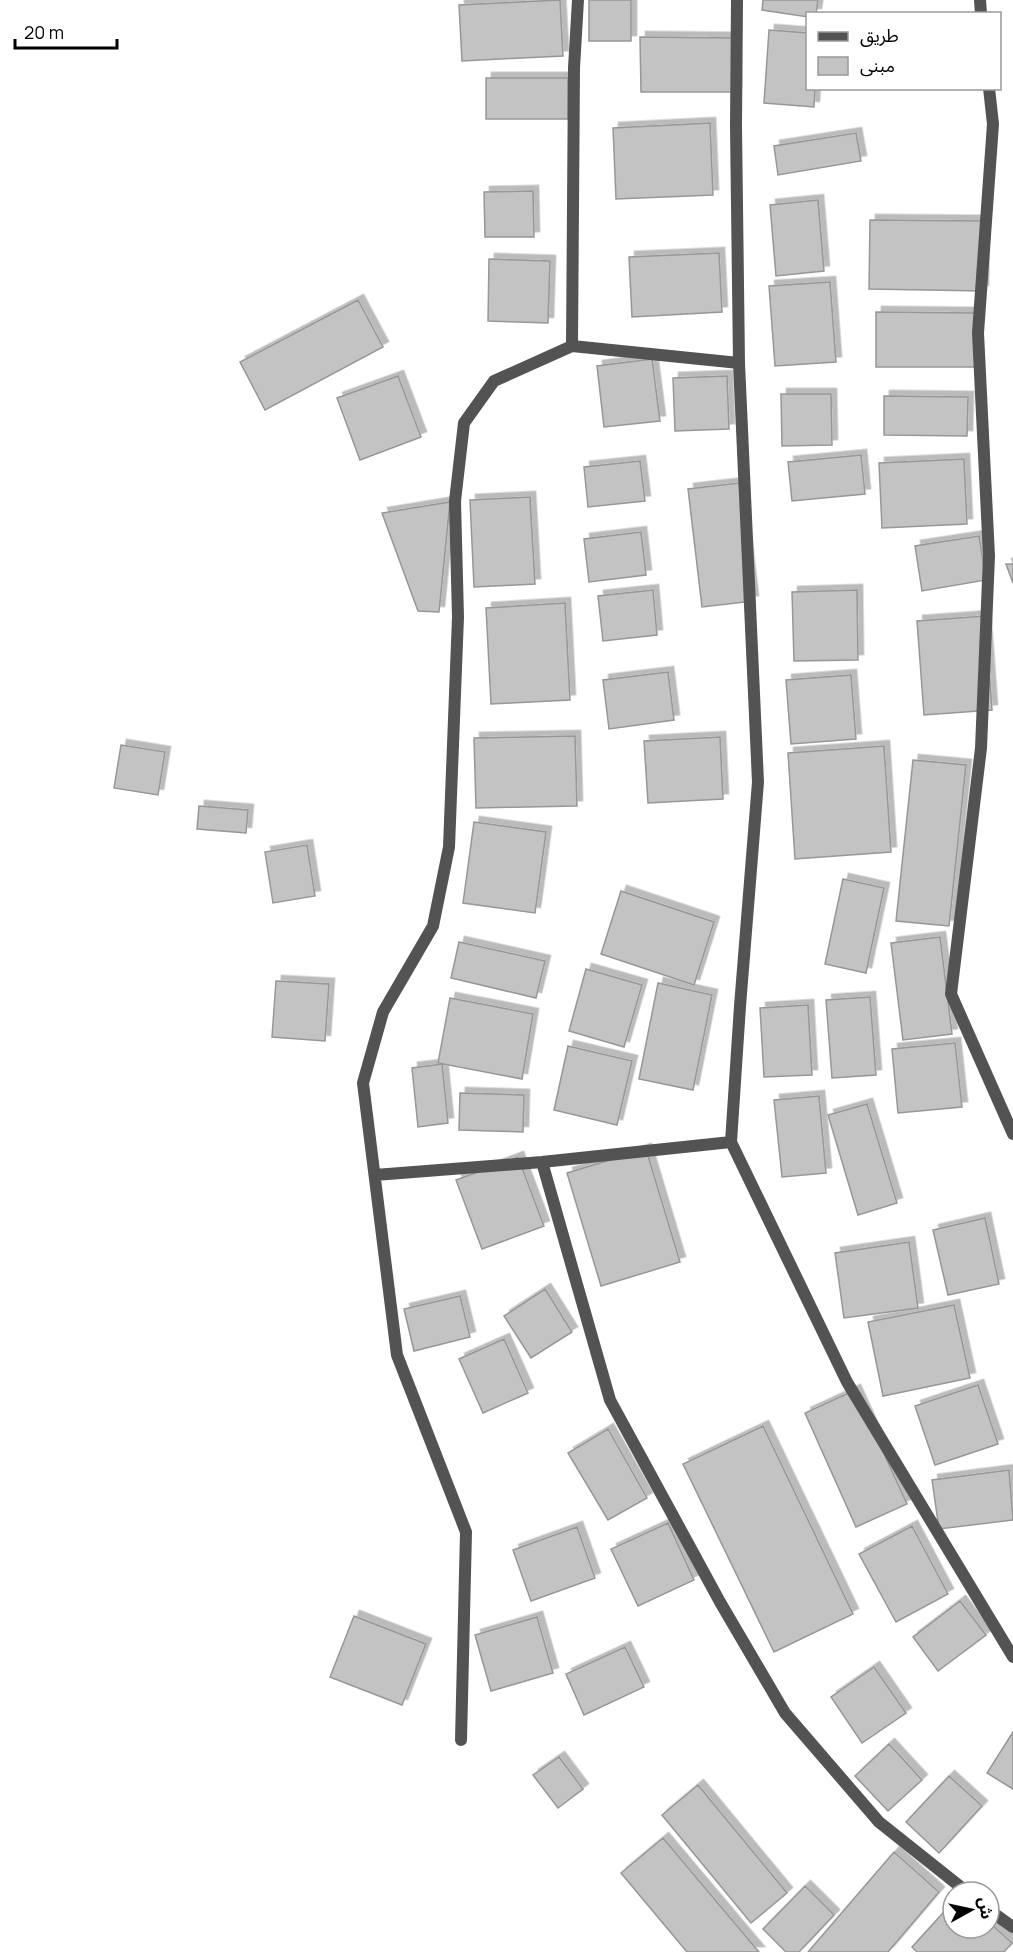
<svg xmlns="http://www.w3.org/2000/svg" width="1013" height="1952" viewBox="0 0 1013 1952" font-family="Manrope,'Noto Sans Arabic',sans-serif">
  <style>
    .building { fill: #c3c3c3; stroke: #979797; stroke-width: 1.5; filter: url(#shadow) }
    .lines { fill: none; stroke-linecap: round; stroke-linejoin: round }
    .street { stroke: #535353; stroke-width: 12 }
  </style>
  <defs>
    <filter id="shadow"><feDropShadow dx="5.5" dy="-5.5" stdDeviation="0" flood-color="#0004"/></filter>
  </defs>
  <rect width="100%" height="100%" fill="#fff"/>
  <!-- building -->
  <path class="building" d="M560,0L563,56L462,61L459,5Z
    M589,0H631V41H589Z
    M763,0H818L816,14H808V17L762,10Z
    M769,30L808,33V88H815L814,107L764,103Z
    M640,37L735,38L736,92H641Z
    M486,78H568V119H486Z
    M710,123L713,195L616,199L613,128Z
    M856,133L861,161L778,175L774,146Z
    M533,191L534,237H485L484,192Z
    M818,200L824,271L776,276L770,205Z
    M870,220L984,221L983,291L869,289Z
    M719,253L722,312L632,317L629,257Z
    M489,259L550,261L548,323L488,321Z
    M830,282L836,362L775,366L769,286Z
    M358,300L383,347L265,410L240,362Z
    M876,312L977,313V367H876Z
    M652,359L660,421L604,427L597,366Z
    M398,376L421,437L360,460L337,398Z
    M727,376L729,429L675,431L673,378Z
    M781,394H831L832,445L782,446Z
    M884,396L968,397L967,436L884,435Z
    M861,455L865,494L792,501L788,462Z
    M964,459L967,524L882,528L879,463Z
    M640,461L645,501L588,507L584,467Z
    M739,483L753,601L702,607L688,489Z
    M530,497L535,584L474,587L470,500Z
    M450,502L439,612L418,611L382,513Z
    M641,532L646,575L589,582L584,539Z
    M979,536L986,580L922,591L915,546Z
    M1006,564H1013V583Z
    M653,590L657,635L603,641L598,596Z
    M857,590L858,660L794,661L792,592Z
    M565,603L570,700L491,704L486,608Z
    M985,616L992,710L924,715L917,621Z
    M668,672L674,720L609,729L603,680Z
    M851,675L856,739L791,744L786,680Z
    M575,736L577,806L476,808L474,738Z
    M720,737L723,799L648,803L644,741Z
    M121,745L165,752L158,795L114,788Z
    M884,746L891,852L795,859L788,753Z
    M913,760L966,765L949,926L896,921Z
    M199,806L248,810L246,833L197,829Z
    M474,822L546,832L535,913L463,903Z
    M307,845L315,896L273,903L265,852Z
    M843,879L884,888L866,973L825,964Z
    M621,891L714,922L694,985L601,954Z
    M940,937L952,1034L903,1040L891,943Z
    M459,942L545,961L536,998L451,978Z
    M586,969L642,985L624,1047L569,1031Z
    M276,981L329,984L325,1041L272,1037Z
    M658,983L712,995L693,1090L639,1079Z
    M870,997L876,1075L832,1078L826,1000Z
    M450,998L533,1014L522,1079L438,1063Z
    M808,1005L812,1075L764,1077L760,1008Z
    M955,1043L962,1107L898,1113L892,1049Z
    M568,1046L632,1061L617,1125L554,1110Z
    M442,1064L448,1123L418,1127L412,1068Z
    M460,1093L524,1095L523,1132L459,1130Z
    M819,1096L826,1173L782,1177L774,1100Z
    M867,1104L897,1203L858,1215L828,1115Z
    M646,1149L680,1262L601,1286L567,1173Z
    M518,1157L544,1226L482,1249L456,1180Z
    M985,1218L999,1284L948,1295L933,1230Z
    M909,1242L918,1308L844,1318L835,1253Z
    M545,1289L572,1332L531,1358L504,1316Z
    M460,1296L470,1337L414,1351L404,1309Z
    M954,1305L970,1378L883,1396L868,1322Z
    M504,1339L528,1393L483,1413L459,1359Z
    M978,1385L998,1444L935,1465L915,1406Z
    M855,1390L907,1504L856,1527L805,1413Z
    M763,1426L853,1614L774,1652L683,1464Z
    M608,1429L647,1498L608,1520L568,1453Z
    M1009,1470L1013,1520L939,1529L932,1480Z
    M668,1523L694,1580L638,1606L611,1549Z
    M912,1526L948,1594L896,1622L859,1554Z
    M577,1527L595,1578L531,1601L513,1550Z
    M960,1601L986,1635L938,1671L913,1637Z
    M354,1616L426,1644L402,1705L330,1677Z
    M537,1617L553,1673L491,1691L475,1635Z
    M625,1647L644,1687L584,1715L566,1674Z
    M874,1667L906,1713L862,1743L831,1697Z
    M1013,1732V1789L987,1773Z
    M889,1744L922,1780L888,1811L855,1776Z
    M559,1757L583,1789L558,1808L533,1775Z
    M949,1776L982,1806L939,1853L906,1822Z
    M698,1785L787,1893L751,1923L662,1815Z
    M663,1838L759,1952H687L621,1873Z
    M894,1852L939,1892L888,1952H808Z
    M805,1886L834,1915L799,1952H786L763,1929Z
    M953,1902V1928H989V1922L1012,1943L1004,1952H917L912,1947Z"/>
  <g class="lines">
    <!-- street -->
    <path class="street" d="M737,0L736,126L739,363L758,782L740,1006L731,1142L847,1382L1013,1657
      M980,0L981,14
      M989,88L993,124L978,333L989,556L981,748L951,994L1013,1134
      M572,346L574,68L578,0
      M542,1162L610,1400L720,1602L785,1713L879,1822L967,1892
      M375,1175L542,1162L731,1142
      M461,1740L466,1532L397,1355L363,1083L383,1012L433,926L449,847L458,617L455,501L464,423L494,381L572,346L739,363
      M989,1910L1013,1927"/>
  </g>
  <!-- legend -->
  <rect x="806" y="12" width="195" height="78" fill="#ffffff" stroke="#999999" stroke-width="1.5"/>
  <rect x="818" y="32" width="30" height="9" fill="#535353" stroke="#999999" stroke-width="1.5"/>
  <text x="860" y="42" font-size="18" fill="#000000">طريق</text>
  <rect x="818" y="57" width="30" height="18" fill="#c3c3c3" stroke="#999999" stroke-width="1.5"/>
  <text x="860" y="72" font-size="18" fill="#000000">مبنى</text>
  <!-- north arrow -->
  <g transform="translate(971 1910) rotate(82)"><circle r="28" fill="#ffffff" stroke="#999999" stroke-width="1.5"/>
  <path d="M0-4.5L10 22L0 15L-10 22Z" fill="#000000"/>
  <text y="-9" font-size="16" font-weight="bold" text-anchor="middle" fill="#000000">ش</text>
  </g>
  <!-- scale -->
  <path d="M15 39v9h102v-9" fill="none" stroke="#000000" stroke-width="3"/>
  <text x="24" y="39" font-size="18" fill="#000000" stroke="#ffffff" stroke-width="4.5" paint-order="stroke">20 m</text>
</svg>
